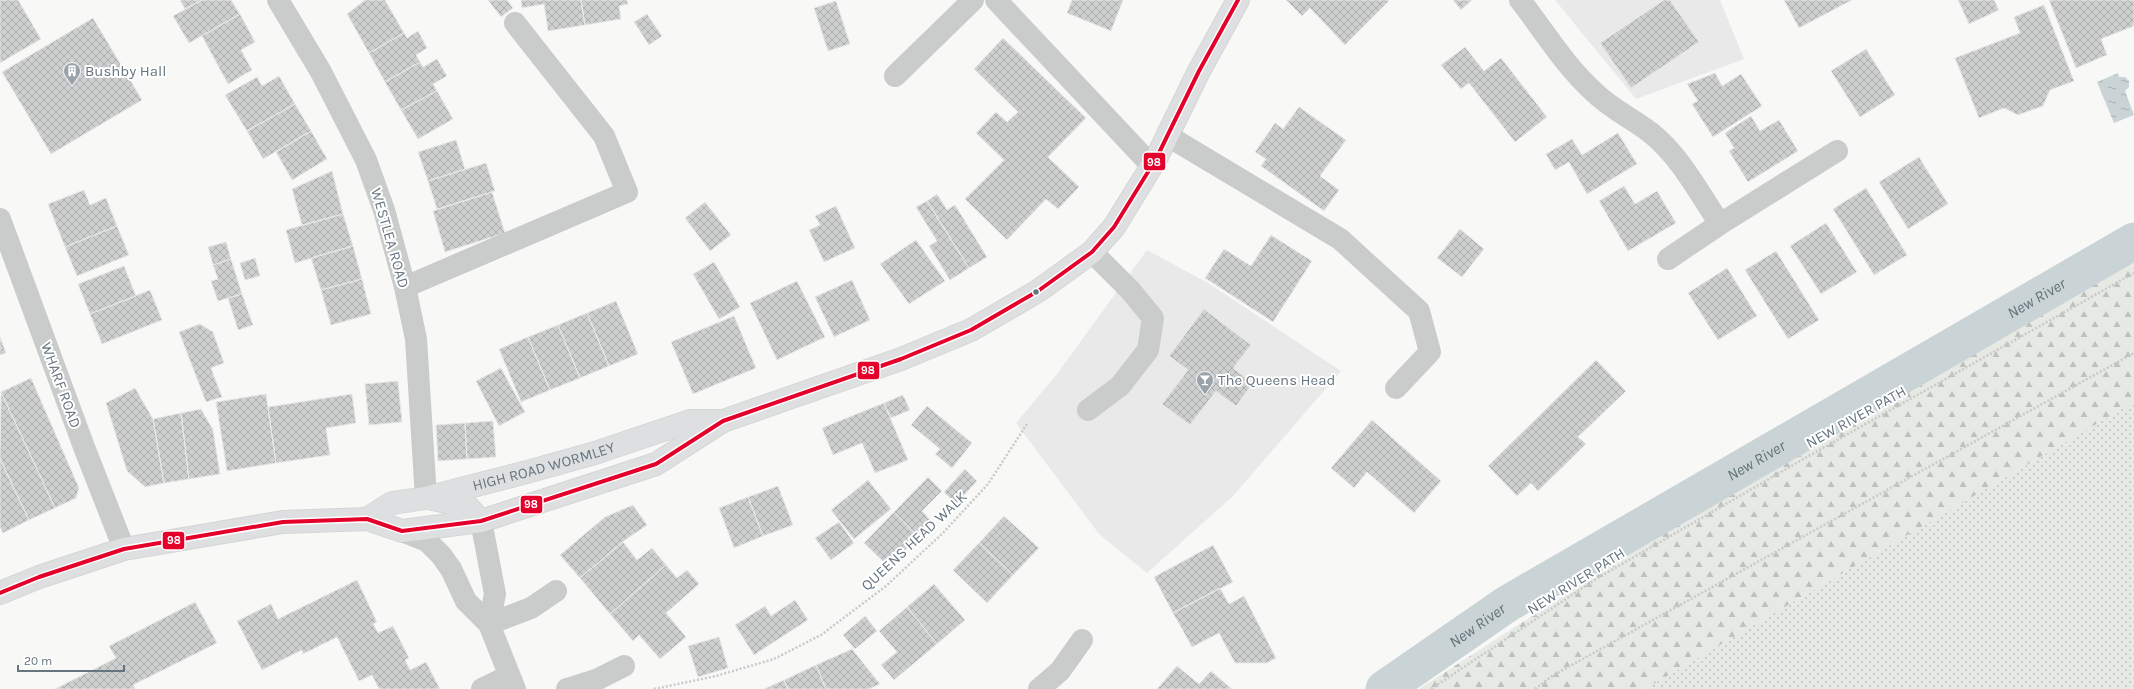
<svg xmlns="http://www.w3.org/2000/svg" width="2134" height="689" viewBox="0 0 2134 689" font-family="Karla,sans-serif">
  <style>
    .built { fill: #e8e9e8 }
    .grass { fill: url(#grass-dots) }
    .forest { fill: url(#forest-firs) }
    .water { fill: url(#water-ripples) }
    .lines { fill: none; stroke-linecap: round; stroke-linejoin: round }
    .canal { stroke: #cad3d5; stroke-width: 37 }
    .building { fill: url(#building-cross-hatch); stroke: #e8e8e6 }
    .major-casing { stroke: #d4d5d5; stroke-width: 24 }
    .path { stroke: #c8c9ca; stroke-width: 2.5; stroke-dasharray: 2 2; stroke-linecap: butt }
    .minor { stroke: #cacccc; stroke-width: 22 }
    .major { stroke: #dedfe0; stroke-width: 22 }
    .bus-1-casing { stroke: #fff; stroke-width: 7 }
    .bus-1 { stroke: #e4002b; stroke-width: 4 }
    .bus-dot { fill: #66757f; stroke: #fff; stroke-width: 1.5 }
    .labels { text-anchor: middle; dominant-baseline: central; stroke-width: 4; stroke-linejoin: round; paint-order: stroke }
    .poi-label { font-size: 15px; fill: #66757f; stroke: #fff; text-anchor: start }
    .street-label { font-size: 15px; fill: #66757f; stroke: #fff }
    .water-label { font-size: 16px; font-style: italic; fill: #607479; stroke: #fff }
    .line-badge { stroke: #fff; stroke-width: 1.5 }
    .badge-label { font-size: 11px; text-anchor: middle; font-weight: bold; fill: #fff }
  </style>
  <defs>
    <pattern id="grass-dots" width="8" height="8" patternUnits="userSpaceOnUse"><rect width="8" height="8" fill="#e7e9e5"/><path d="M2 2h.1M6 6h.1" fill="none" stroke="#bfc1bf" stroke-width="1.8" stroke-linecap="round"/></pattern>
    <pattern id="forest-firs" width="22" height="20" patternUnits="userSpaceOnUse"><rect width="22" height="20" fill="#e7e9e5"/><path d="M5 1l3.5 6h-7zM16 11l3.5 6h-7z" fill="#bfc1bf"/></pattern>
    <pattern id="water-ripples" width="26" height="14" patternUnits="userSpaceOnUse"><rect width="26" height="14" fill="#cad3d5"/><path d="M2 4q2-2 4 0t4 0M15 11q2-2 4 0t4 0" fill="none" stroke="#a8b0b2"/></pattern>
    <pattern id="building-cross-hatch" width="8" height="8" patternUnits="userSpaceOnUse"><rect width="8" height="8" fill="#ced0d0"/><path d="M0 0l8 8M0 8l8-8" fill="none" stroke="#abadae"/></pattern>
  </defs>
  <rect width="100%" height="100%" fill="#f8f8f7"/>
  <!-- built -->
  <path class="built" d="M1555,0H1720L1744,59L1636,99Z
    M1147,250L1208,283L1341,371L1233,496L1147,573L1099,534L1016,423L1057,374Z"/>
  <!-- grass -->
  <path class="grass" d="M2134,402V689H1645Z"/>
  <!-- forest -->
  <path class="forest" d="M2134,256V402L1645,689H1419L1648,541Z"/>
  <!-- water -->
  <path class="water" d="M2118,73L2119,77H2125L2129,81V87L2125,91L2134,115L2114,123L2097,82Z"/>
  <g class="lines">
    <!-- canal -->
    <path class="canal" id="s1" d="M1384,689L1507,604L2134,241"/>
  </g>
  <!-- building -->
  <path class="building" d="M0,0H18L41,39L0,63Z
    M180,0H202L185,9Z
    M202,0H231L240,14L189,43L173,16Z
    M365,0H385L404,33L369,53L347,14Z
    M488,0H507L513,8L501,17Z
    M521,0H581L585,25L548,31L544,4L522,8Z
    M581,0H627L628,4L619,6L621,19L585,25Z
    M1072,0H1123L1111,31L1067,13Z
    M1286,0H1388L1389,1L1345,45L1310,8L1302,16Z
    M1453,0H1472L1461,10Z
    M1664,0H1670L1699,42L1631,88L1600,43Z
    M1784,0H1852L1799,28Z
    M1958,0H1994L1999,10L1969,24Z
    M2049,0H2134V26L2101,39L2107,55L2076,68Z
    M836,1L850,44L828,51L814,8Z
    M2044,5L2074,81L2050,90L2043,106L2018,115L2004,108L1979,118L1955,58L2020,33L2014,17Z
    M240,14L255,42L241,50L252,70L228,84L202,36Z
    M647,14L662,36L649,45L634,22Z
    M93,18L142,100L51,154L2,72Z
    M418,31L427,48L416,55L420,62L385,82L369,53L404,33L407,38Z
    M1003,38L1086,118L1048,157L1079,187L1058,209L1046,199L1007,240L965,199L1004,160L976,133L996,112L1007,122L1018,112L974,69Z
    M1465,47L1484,71L1501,58L1547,117L1515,142L1469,83L1461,89L1441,65Z
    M1866,49L1895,95L1860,117L1831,71Z
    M437,59L447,76L433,84L437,91L401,110L385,82L420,62L423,67Z
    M1715,73L1722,86L1741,74L1762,106L1713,137L1692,104L1698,101L1687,84Z
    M279,76L295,104L247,131L225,95L257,77L262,86Z
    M437,91L453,119L418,139L401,110Z
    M295,104L311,131L263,159L247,131Z
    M1299,107L1346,140L1320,176L1339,190L1324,211L1261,166L1266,159L1255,152L1275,123L1283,129Z
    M1751,116L1760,131L1779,120L1798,151L1748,182L1729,151L1734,148L1725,133Z
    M311,131L327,159L292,180L276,152Z
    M1618,133L1637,164L1587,194L1569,162L1555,170L1546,154L1572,139L1582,155Z
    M456,140L465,169L428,181L418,152Z
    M1919,157L1948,204L1908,229L1879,182Z
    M486,163L495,191L437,209L428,181Z
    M332,171L343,214L302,225L292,189Z
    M1624,186L1635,204L1657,191L1676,223L1628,251L1599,201Z
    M1866,188L1907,255L1874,275L1833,209Z
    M84,190L90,205L106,198L117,226L65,247L48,204Z
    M492,192L505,233L445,252L433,211Z
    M937,194L947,210L955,205L987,257L969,268L927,201Z
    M927,201L969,268L950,280L929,246L937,241L916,207Z
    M705,202L731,235L710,251L685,218Z
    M836,206L855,248L824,262L809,230L820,225L815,216Z
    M343,214L353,246L295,263L286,230Z
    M1826,223L1857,272L1821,294L1790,246Z
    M117,226L129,255L77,276L65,247Z
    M1460,229L1484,249L1462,277L1437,258Z
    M1271,235L1312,261L1273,322L1205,278L1224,249L1251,266Z
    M916,240L945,281L909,304L880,264Z
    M226,242L231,259L213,265L208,247Z
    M353,246L362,279L321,290L311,258Z
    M1776,251L1819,320L1788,339L1745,270Z
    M255,258L260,276L245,280L240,263Z
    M231,259L242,294L218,301L211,281L218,279L213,265Z
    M714,262L740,307L719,319L693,274Z
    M124,266L136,296L90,314L78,284Z
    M1727,268L1757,316L1718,340L1688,293Z
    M362,279L371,314L331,325L321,290Z
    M852,280L870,320L834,337L815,297Z
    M797,281L825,337L777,360L750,303Z
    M150,290L162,320L102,344L90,314Z
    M242,294L253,325L238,330L228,298Z
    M616,301L638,354L609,366L587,313Z
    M1204,309L1251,345L1233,368L1253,383L1236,406L1216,391L1190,425L1162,404L1188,370L1169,356Z
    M587,313L609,366L580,378L558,325Z
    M734,316L756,368L693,394L671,342Z
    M200,324L213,332L224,363L211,368L222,397L206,402L179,332Z
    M558,325L580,378L550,390L528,337Z
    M0,337L6,353L0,355Z
    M528,337L550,390L521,402L499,349Z
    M1596,360L1626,391L1578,437L1586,444L1538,491L1531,483L1517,496L1488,466Z
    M501,368L525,412L499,426L476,381Z
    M31,378L79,488L76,498L55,508L1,392Z
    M398,381L402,422L369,425L365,384Z
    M135,388L153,419L164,483L145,487L127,471L106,403Z
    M1,392L55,508L29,520L0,459Z
    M266,394L276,463L227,471L216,402Z
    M352,394L356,423L326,428L330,455L276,463L268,407Z
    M903,395L910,410L891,418L884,403Z
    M884,403L908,460L875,473L862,443L833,455L822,428Z
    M927,406L972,443L952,468L935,454L940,449L911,425Z
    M201,409L213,430L220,474L189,479L181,413Z
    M181,413L189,479L164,483L153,419Z
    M1372,420L1441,481L1414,513L1367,472L1354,488L1331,468Z
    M493,421L496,457L467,459L465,423Z
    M465,423L467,459L438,461L436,425Z
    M0,459L29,520L3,533L0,527Z
    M965,469L977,481L956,504L944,492Z
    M928,477L942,491L922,511L932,522L918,537L894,512Z
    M868,480L891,509L854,539L831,510Z
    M778,486L793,525L763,536L748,497Z
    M748,497L763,536L734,548L719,508Z
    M633,505L647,525L625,540L580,578L560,555L605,517Z
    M894,512L918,537L889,567L864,543Z
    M1004,516L1039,548L1013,575L979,543Z
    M839,522L854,543L831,560L815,538Z
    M623,542L637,560L652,548L666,565L610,614L580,578Z
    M979,543L1013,575L987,603L953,570Z
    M1213,545L1233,582L1173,613L1154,577Z
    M666,565L677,578L687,570L699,584L666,613L686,637L660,659L639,635L633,641L610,614Z
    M357,580L377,622L373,624L378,633L393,626L409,658L405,660L410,670L426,662L440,689H379L372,675L359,681L337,637L303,654L302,650L262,670L237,621L271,604L278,619Z
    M934,584L965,620L937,644L907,607Z
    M1220,588L1229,604L1244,596L1276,658L1267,663H1235L1219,633L1192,647L1173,613Z
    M795,600L808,620L754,655L735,625L765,606L771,616Z
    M195,602L217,643L133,685L135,689H55L116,658L109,646Z
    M907,607L937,644L894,680L881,665L897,652L879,631Z
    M865,616L877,631L855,649L843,635Z
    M719,637L728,668L698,677L688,646Z
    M852,649L880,684L869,689H826L816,665Z
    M816,665L826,689H788L784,680Z
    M1177,666L1199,684L1211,671L1232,689H1157Z
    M784,680L788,689H764Z"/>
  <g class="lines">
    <defs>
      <g id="major">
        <path d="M429,498L468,507L481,521"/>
        <path id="s2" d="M367,519L392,503L426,498L527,472L595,453L690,421H723"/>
        <path d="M0,593L39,577L124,549L283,522L367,519L402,531L481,521L656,464L723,421L901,359L971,330L1038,291L1092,252L1114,227L1156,159L1199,71L1238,0"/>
      </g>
    </defs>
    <!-- major casing -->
    <use href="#major" class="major-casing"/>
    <!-- path -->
    <path class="path" d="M654,689L716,676L774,659L821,635L886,586L943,533L988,484L1027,424
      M1431,689L1596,579L1807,457L2134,273
      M1535,689L1552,676L2134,353"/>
    <!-- minor -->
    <path class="minor" d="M278,0L321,72L366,160L384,210L405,287L416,339L426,498
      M996,0L1152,166
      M1520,0C1544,31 1565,66 1594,92C1611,109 1632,118 1651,133C1680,156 1699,193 1720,224
      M895,76L973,0
      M1168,136L1340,239L1419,311L1430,352L1396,388
      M0,219L84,447L124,549
      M1668,259L1720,224L1837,151
      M405,287L627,192L604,136L515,23
      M1088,410L1120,386L1148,350L1153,318L1130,290L1092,252
      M481,521L495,594L489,624
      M402,531L427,541L441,555L451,569L466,601L489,624L515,689
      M489,624L531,608L556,591
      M482,689L509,676
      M567,689L596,680L624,666
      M1039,689L1060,671L1082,640"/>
    <!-- major -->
    <use href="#major" class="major"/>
    <defs>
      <path id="bus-1" d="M0,593L39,577L124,549L283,522L367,519L402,531L481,521L656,464L723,421L901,359L971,330L1038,291L1092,252L1114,227L1156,159L1199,71L1238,0"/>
    </defs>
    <!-- bus-1 casing -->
    <use href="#bus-1" class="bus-1-casing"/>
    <!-- bus-1 -->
    <use href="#bus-1" class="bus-1"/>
  </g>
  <!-- icons -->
  <defs>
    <symbol id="building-pin" viewBox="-11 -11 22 30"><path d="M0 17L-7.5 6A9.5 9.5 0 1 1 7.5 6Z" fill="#99a3a9" stroke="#fff"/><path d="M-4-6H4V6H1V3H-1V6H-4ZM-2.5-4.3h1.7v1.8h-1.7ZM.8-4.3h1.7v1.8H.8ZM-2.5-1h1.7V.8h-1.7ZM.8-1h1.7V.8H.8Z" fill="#fff"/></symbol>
    <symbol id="bar-pin" viewBox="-11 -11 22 30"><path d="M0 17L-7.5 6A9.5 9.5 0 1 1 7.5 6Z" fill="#99a3a9" stroke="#fff"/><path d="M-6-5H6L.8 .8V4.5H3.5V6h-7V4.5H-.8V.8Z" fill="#fff"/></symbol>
  </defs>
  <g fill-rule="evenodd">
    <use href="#building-pin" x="62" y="61" width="20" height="27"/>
    <use href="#bar-pin" x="1195" y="370" width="20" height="27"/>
  </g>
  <!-- markers -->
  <circle class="bus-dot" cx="1036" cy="292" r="3.5"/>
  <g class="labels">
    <!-- poi labels -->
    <g class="poi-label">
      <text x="85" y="71">Bushby Hall</text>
      <text x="1218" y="380">The Queens Head</text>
    </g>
    <!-- street labels -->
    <g class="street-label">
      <text transform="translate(390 238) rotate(74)">WESTLEA ROAD</text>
      <text transform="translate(61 385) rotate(70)">WHARF ROAD</text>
      <text transform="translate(1856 417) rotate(-29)">NEW RIVER PATH</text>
      <text stroke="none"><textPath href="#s2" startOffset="186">HIGH ROAD WORMLEY</textPath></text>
      <text transform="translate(914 541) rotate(-43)">QUEENS HEAD WALK</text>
      <text transform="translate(1576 581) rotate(-32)">NEW RIVER PATH</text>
    </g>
    <!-- water labels -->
    <g class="water-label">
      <text stroke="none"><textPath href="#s1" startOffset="761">New River</textPath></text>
      <text stroke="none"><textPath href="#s1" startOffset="437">New River</textPath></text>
      <text stroke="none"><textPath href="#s1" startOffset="113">New River</textPath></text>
    </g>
  </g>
  <g class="line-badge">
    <rect x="1143" y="152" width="23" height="19" rx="4" fill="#e4002b"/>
    <rect x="857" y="361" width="23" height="19" rx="4" fill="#e4002b"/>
    <rect x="520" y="495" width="23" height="19" rx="4" fill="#e4002b"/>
    <rect x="162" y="531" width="23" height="19" rx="4" fill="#e4002b"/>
  </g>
  <g class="badge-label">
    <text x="1154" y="166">98</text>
    <text x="868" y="374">98</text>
    <text x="531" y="508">98</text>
    <text x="174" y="544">98</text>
  </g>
  <!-- scale -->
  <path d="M18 665v6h106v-6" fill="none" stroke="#66757f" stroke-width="2"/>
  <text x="24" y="665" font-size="12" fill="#66757f" stroke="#ffffff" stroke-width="3" paint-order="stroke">20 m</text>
</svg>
